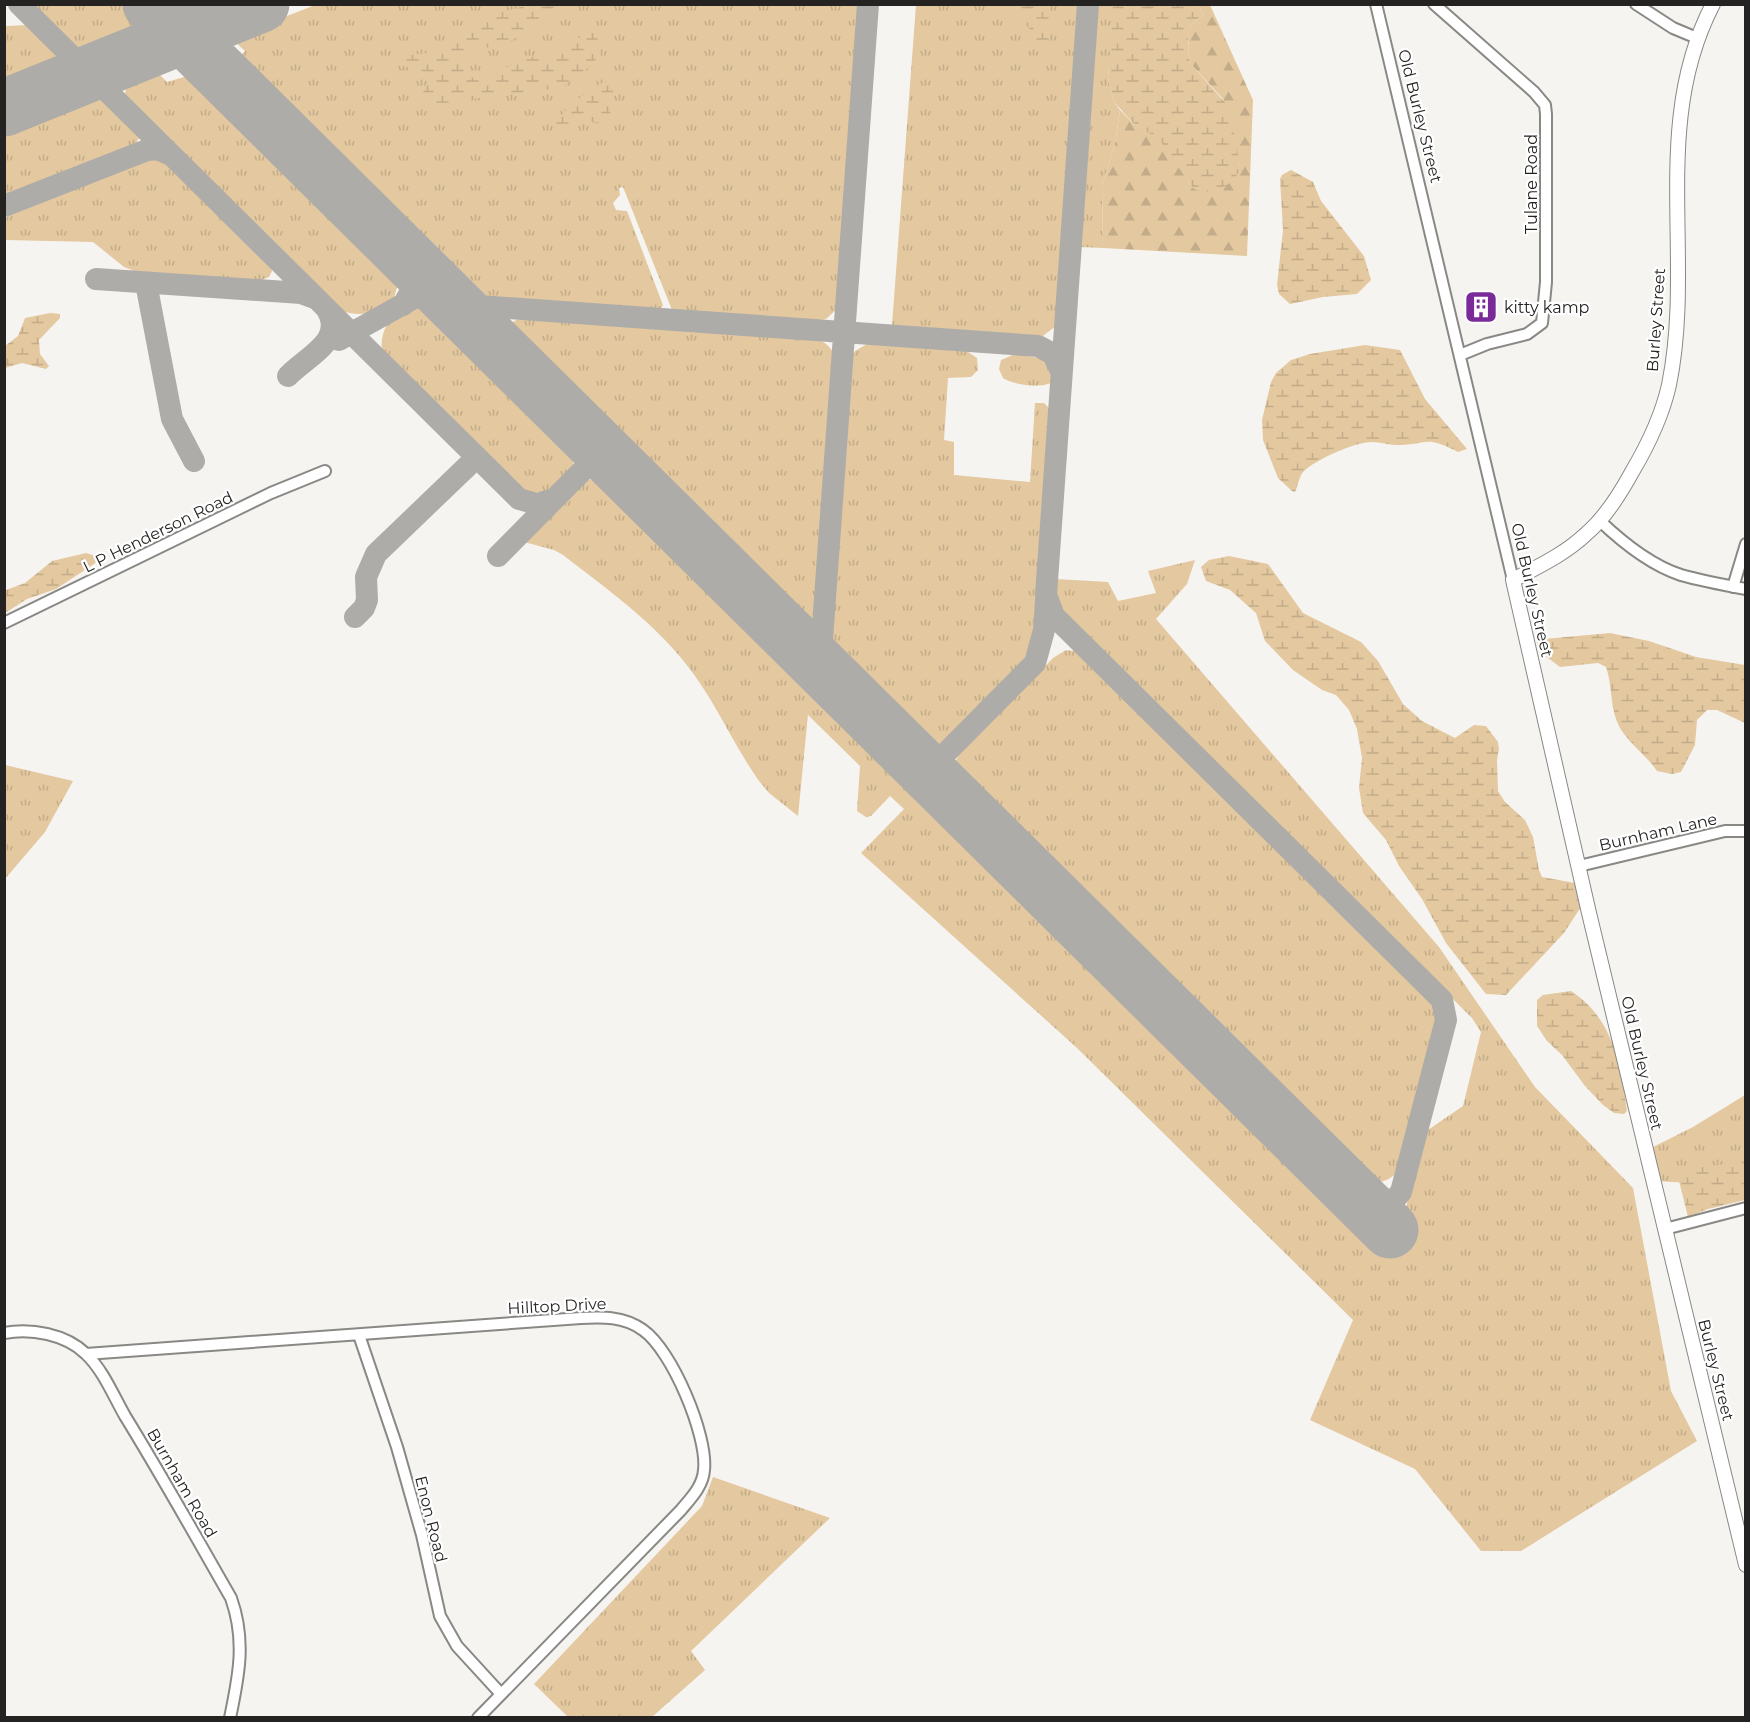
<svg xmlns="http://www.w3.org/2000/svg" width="1750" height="1722" viewBox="0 0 1750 1722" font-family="Montserrat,sans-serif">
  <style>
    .grass { fill: url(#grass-tufts) }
    .forest { fill: url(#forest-firs) }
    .wetland { fill: url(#wetland-marsh) }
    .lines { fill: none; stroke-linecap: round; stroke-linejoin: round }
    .taxiway { stroke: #adaca9; stroke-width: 22 }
    .runway { stroke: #adaca9; stroke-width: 57 }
    .minor-casing { stroke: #898885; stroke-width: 14 }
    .major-casing { stroke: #898885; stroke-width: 16 }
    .minor { stroke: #fff; stroke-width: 10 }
    .major { stroke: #fff; stroke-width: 14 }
    .labels { text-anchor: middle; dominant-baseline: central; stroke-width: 4.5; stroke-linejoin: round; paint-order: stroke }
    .street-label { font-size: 16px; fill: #242322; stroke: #fff }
    .poi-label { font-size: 16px; fill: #242322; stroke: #fff; text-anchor: start }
  </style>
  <defs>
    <pattern id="grass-tufts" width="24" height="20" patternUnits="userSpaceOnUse" patternTransform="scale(1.5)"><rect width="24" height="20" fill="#e4c89f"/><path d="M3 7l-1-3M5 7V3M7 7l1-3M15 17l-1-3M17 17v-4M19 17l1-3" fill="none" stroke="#c3ac89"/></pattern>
    <pattern id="forest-firs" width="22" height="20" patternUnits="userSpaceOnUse" patternTransform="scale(1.5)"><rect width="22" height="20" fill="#e4c89f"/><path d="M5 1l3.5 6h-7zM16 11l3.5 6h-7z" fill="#c3ac89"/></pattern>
    <pattern id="wetland-marsh" width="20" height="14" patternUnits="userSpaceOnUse" patternTransform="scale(1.5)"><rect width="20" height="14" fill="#e4c89f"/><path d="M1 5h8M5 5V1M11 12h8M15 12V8" fill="none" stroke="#c3ac89"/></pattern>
  </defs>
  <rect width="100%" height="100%" fill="#f6f4f1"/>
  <!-- grass -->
  <path class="grass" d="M29,5H122L141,26L135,34L91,52L82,53L70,47Z
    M315,5H861L838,308L826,319L814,321L672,310L623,187L619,188L620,195L613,203L616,210L627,211L663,305L661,309L484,296L469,293L240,66L239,57L245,51L231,38Z
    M916,5H1080L1057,325L1043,336L892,325Z
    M1096,5H1113L1114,8L1108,78L1114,102L1120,110L1115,144L1102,185L1103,248L1080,247Z
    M30,25L55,49L56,59L50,67L5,85V26Z
    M154,69L167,82L184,77L196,78L393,272L398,284L393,301C373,313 362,318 339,310L132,107L125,95C127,77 139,74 154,69Z
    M95,95C107,97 137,127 139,138L135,145L5,198V127L84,96Z
    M154,159L164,162L180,173L269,261L272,271L269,277L259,281L137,272L124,267L93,242L5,240L6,218L14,209L128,163Z
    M422,307L431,310L569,446L574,466C558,484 545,501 520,488L382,352C379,326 395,307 422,307Z
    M520,318L819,340C829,344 835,352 836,363L818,615L815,622L803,623L511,333V323Z
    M867,344L965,350L977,358L978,370L971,377L948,378L944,440L954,442V475L1030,482L1035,403H1044L1051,410L1032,644L1021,665L940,744L923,742L834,654L830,646L850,360L855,351Z
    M1015,354L1045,359L1053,368L1052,382C1042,389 1014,385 1003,378L999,369L1001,360Z
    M586,479L598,480L607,484L1378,1244L1404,1215L1425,1132L1463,1106L1481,1032L1472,1018L1059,610L1056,600V579L1108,582L1118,601L1156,593L1148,571L1195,560L1187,584L1156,619L1439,947L1535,1087L1633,1188L1671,1391L1697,1441L1521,1551H1481L1415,1469L1310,1420L1353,1320L1077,1048L861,853L904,809L890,796L871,816L866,817L857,811L860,766L808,715L798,816L769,793L759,781C732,743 715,700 686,664C652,621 606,588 563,555L554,550L524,542L577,485Z
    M1066,650L1080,652L1435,1003L1438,1016L1398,1171C1391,1180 1379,1185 1367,1180L957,775L956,760L961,751L1053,658Z
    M5,765L73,781L45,832L5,879Z
    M1745,1095V1155L1739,1186L1656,1181L1649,1149L1693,1127Z
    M713,1477L830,1518L691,1651L705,1670L652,1717H568L534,1684L702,1506Z"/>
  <!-- forest -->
  <path class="forest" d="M1199,5H1210L1253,100L1247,256L1103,248L1102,185L1115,144L1120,110L1134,124L1160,139L1193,188L1240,166L1223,99L1189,62L1188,28L1203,15Z"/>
  <!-- wetland -->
  <path class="wetland" d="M528,5H571C552,19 529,32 507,42C489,50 480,44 464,59C463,98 506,66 519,61C536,55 556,52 573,43C581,39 585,29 590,21H593L601,53L592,65L561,88L456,101C442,109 427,115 422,95L429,78L428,73L397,64L395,61L397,57L440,51L463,40L482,21L503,12Z
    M1006,5H1050L1051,27L1046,53L1039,54L1030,36V29Z
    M1199,5L1203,15L1188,28L1189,62L1229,107L1240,166C1238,184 1209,199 1193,188L1159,139L1134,124L1114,102L1108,78L1113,5Z
    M612,80L616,83L611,98L610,120L603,124L586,121L563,126L554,124C564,110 596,81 612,80Z
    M1291,170L1313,182L1321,201L1364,256L1371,280L1357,294L1323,297L1290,304L1279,294L1277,285L1283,230L1280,179L1282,175Z
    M50,313L60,314V318L39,340L40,354L49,366L46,369L22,363L5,368V346L18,336L25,318Z
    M1365,345L1400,350L1425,399L1467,449L1458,452C1424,434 1429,445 1396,445C1388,445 1380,442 1372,442C1355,442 1317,459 1304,471C1299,476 1298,486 1295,492L1292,491L1278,478L1263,440L1262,420L1271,382L1276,373L1291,360L1310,354Z
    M86,553L96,556L97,561L94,564L56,589L27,599L5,613L6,590L25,583L52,561Z
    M1229,556L1268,564L1303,613L1361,642L1378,661L1403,704L1422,721L1455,738L1474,725L1486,726L1498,742L1499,749L1497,760L1498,791L1505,802L1525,820L1533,837L1539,870L1542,877L1575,883L1588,903L1579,910L1564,933L1506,995L1486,994L1446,943L1422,899L1399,866L1386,840L1363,813L1359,788L1362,758L1357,729L1349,710L1336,695L1322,690L1293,670L1265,641L1256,613L1230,590L1206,581L1201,567L1209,560Z
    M1610,633L1649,641L1696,657L1745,665V723L1717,710H1707L1697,720L1695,745L1681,772L1672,774L1657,771C1645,753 1623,740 1616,719C1610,702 1612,684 1606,667L1598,663L1560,667L1540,652L1537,642L1544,639Z
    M1571,991C1613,1018 1621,1065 1627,1111L1624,1114L1614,1113L1603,1105L1585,1086L1562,1055L1547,1041L1537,1026V1000L1543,995Z
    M1745,1148V1200L1708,1209L1688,1217L1678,1177L1684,1168L1720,1165L1733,1159Z"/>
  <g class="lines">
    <!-- taxiway -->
    <path class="taxiway" d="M19,4L326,308C347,340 307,356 288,376
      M1088,4L1046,595L1054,616L1442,1000L1446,1020L1401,1192L1389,1206L1365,1204
      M108,92L106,75L116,63
      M4,206L147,150L157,149L171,155
      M96,279L301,293L317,299
      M146,283L172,419L194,461
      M446,297L465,305L1038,346L1053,354L1061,371
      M403,305L414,286L409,262
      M327,309L519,499L537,504L554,499
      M339,340L416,297L429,294L449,300
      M491,342C484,327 484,314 502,308
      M588,465L593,453L589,439
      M498,556L588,465L597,460L613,463
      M355,617L364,608L367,600L366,577L376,554L477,457
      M820,667L868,4
      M927,772L1035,663L1044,630L1046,600"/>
    <!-- runway -->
    <path class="runway" d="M151,4L1390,1230
      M4,108L261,4"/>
    <defs>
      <path id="minor" d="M1376,4L1513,580
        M1434,4L1534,92L1545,105L1546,114V282L1542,323L1527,334L1487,344L1460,355
        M1636,4L1673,28L1697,38
        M1599,520C1622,542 1650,565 1681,575C1702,581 1724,585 1746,589
        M1733,587L1746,544
        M4,623L271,493L325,471
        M1579,866L1725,831H1746
        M1665,1229L1746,1208
        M4,1333C31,1328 66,1334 86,1354C103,1370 113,1395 125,1416C162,1476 196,1537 231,1598C246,1640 239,1675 230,1718
        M359,1335L397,1447L422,1535L440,1616L457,1646L501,1694
        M86,1354L581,1318C602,1317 624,1316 643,1330C672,1350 708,1436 704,1470C703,1486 691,1498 681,1510L478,1718"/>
      <path id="major" d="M1713,4C1650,125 1695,257 1669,385C1662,416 1648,445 1632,472C1620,494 1605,518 1586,534C1565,554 1539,566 1513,580L1589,913L1746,1565"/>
    </defs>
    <!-- minor casing -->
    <use href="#minor" class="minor-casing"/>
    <!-- major casing -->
    <use href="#major" class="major-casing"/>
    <!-- minor -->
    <use href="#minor" class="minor"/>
    <!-- major -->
    <use href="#major" class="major"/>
  </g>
  <!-- icons -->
  <defs>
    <symbol id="building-square" viewBox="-11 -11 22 22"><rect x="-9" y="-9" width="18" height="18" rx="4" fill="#7b2a9a" stroke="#fff"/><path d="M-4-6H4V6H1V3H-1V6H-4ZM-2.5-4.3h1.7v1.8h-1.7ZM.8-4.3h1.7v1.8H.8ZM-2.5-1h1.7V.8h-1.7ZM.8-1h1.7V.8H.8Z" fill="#fff"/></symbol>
  </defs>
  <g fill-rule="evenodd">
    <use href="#building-square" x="1462" y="288" width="38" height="38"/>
  </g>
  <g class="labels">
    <!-- street labels -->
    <g class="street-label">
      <text transform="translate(1420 116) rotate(76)">Old Burley Street</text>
      <text transform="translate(1531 184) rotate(-90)">Tulane Road</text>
      <text transform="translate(1656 320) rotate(-86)">Burley Street</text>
      <text transform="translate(158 532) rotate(-26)">L P Henderson Road</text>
      <text transform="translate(1532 590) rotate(77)">Old Burley Street</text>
      <text transform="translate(1658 832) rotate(-13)">Burnham Lane</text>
      <text transform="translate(1642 1063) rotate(77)">Old Burley Street</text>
      <text transform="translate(557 1306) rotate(-3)">Hilltop Drive</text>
      <text transform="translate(1716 1370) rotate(76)">Burley Street</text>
      <text transform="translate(182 1483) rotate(60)">Burnham Road</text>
      <text transform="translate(431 1519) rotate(76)">Enon Road</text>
    </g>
    <!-- poi labels -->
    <g class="poi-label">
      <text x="1504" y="307">kitty kamp</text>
    </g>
  </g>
  <!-- border -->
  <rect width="1750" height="1722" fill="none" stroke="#242322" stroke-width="12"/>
</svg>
